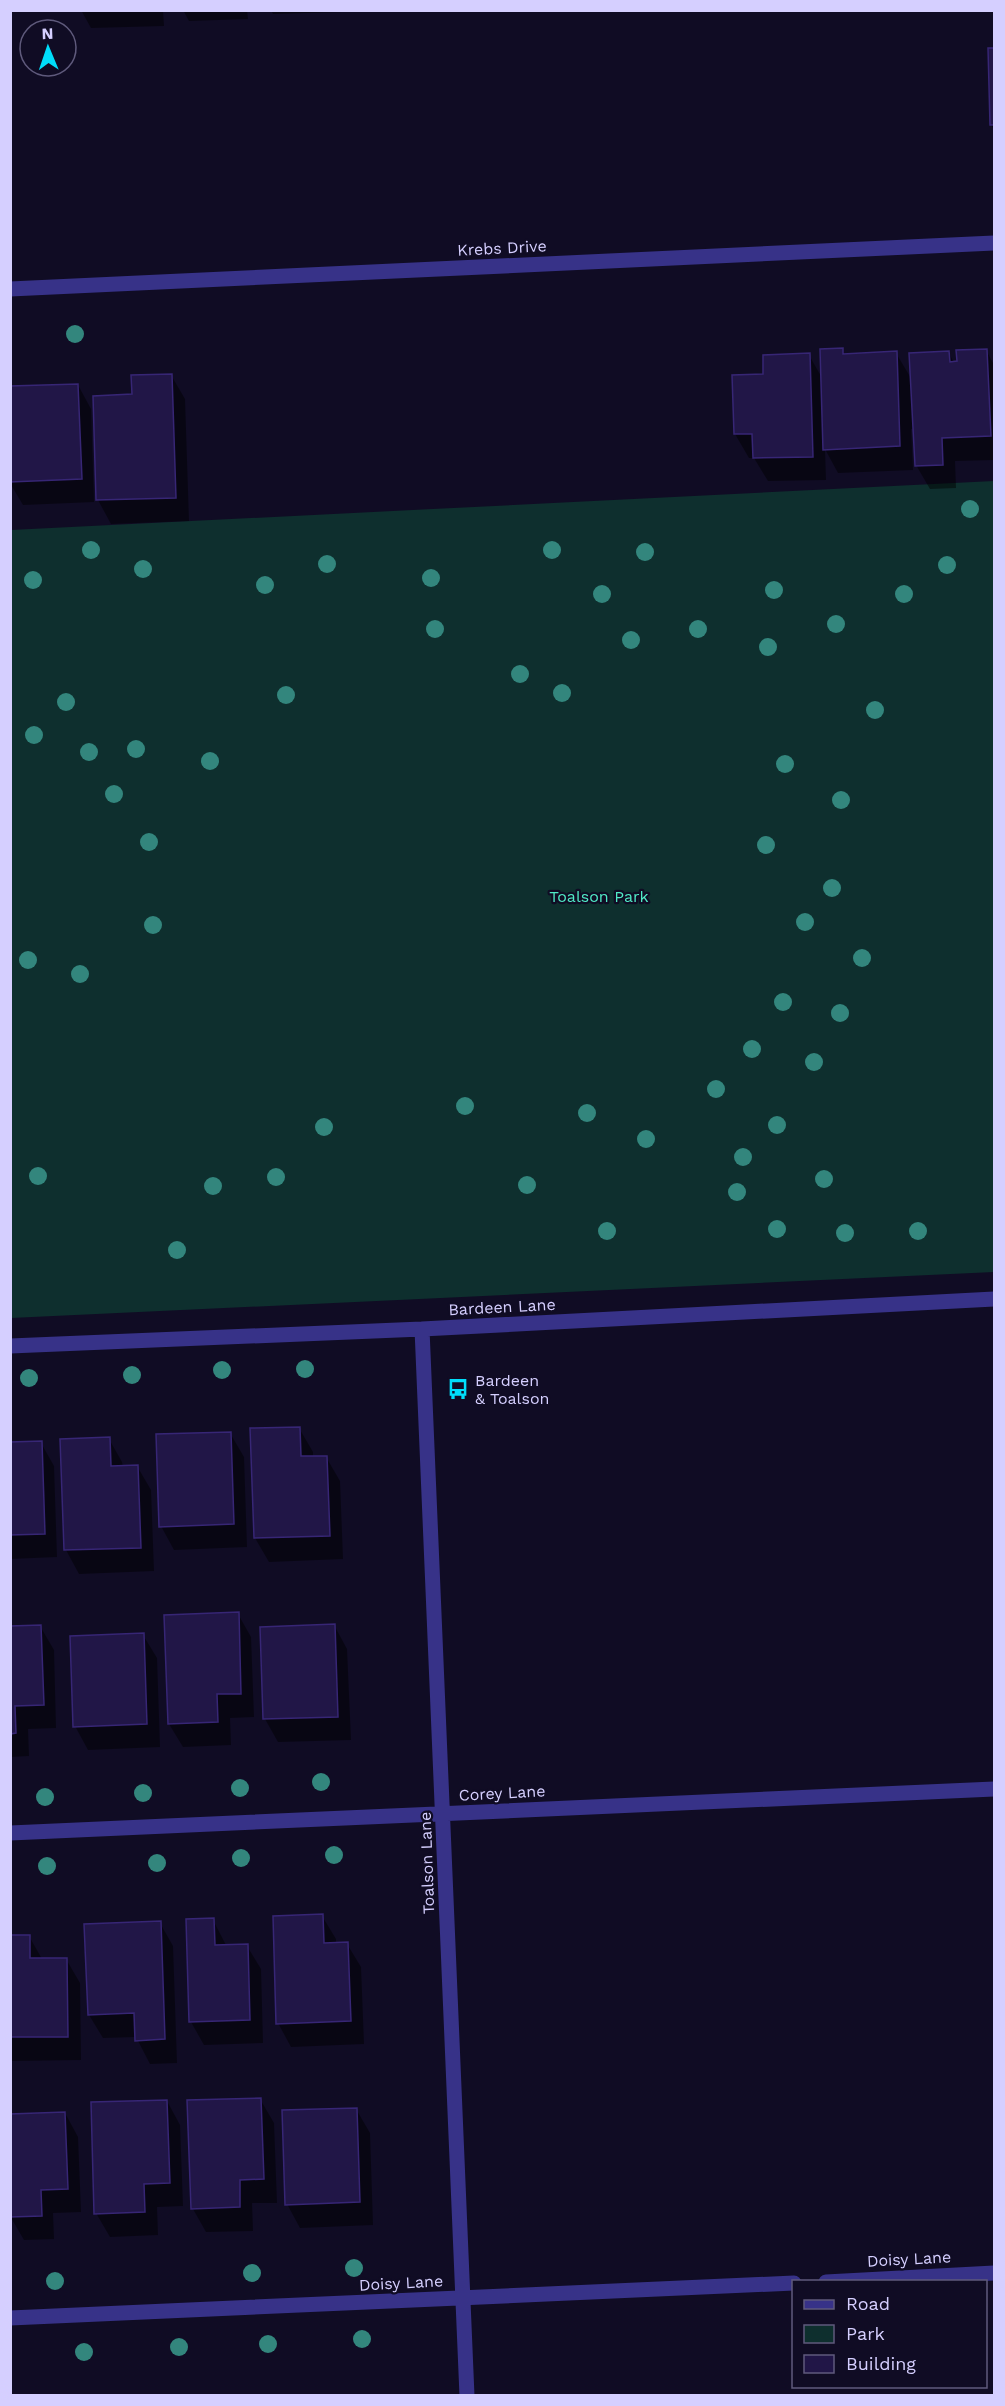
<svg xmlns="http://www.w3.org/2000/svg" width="1005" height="2406" viewBox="0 0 1005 2406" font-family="'Work Sans',sans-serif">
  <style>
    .green { fill: #0e2f2e }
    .shadow { fill: #0007 }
    .building { fill: #211647; stroke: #372675; stroke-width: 1.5 }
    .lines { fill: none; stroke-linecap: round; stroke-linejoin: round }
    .minor { stroke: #373288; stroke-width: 15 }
    .tree { fill: #33867d }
    .labels { text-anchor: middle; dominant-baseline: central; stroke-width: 4.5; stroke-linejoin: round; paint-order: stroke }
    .street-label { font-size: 16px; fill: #d5cfff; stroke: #100c24 }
    .park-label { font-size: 16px; fill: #50eac6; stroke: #100c24 }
    .poi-label { font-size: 16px; fill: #d5cfff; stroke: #100c24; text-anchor: start }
  </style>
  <rect width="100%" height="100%" fill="#100c24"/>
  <!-- green -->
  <path class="green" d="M994,481V1272L11,1318V530Z"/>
  <!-- shadow -->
  <path class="shadow" d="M81,10H163L164,26L91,28Z
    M183,10H247L248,19L189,21Z
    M271,10H342V12L273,14Z
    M989,50H994V130L991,125Z
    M842,350L845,355L896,353L912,380L949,353L954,363L986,350L994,365V460L955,461L956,488L930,489L916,465L914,429H911L913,470L838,473L825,449L826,480L768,481L754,458H749L735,434L765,376L809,355L822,378Z
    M171,375L185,399L189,521L111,524L98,500L94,397L133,396Z
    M78,385L91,409L94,502L23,505L10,483V387Z
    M299,1428L313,1452V1458L326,1457L340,1481L343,1559L269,1562L255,1538L251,1430Z
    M230,1433L244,1457L247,1547L174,1550L161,1526Z
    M109,1439L122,1462L123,1467L137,1466L151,1490L154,1571L79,1574L66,1550L62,1440Z
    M41,1443L54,1466L57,1557L10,1559V1444Z
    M238,1614L251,1637L254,1717L230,1718L231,1745L183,1747L169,1724Z
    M334,1625L347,1649L351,1740L278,1742L265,1719L261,1628Z
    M40,1626L54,1650L56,1728L28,1729L29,1756L10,1757V1627Z
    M143,1635L157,1658L160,1747L88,1750L75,1726Z
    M322,1916L336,1939V1944H347L361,1967L364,2044L291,2047L278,2023Z
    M213,1920L227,1947L247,1946L261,1969L263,2043L204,2045L191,2022Z
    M160,1923L173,1946L177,2063L150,2064L136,2037L103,2038L89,2015Z
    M10,1936H29L42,1959H66L80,1983L81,2060L10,2061Z
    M260,2099L274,2123L277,2203H252L253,2231L206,2232L193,2209Z
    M167,2101L180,2125L183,2206L157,2207L158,2235L110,2237L96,2213Z
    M356,2109L370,2133L373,2225L300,2228L287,2204Z
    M65,2113L78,2137L81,2212L53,2213L54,2239L24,2240L10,2216Z"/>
  <!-- building -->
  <path class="building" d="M988,48H994V125H990Z
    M843,348V354L897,351L900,446L823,450L820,349Z
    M987,349L991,436L942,438L943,465L915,466L909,353L949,351L950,362L957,361L956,350Z
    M810,353L813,457L753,458L752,434H734L732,375L763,374V355Z
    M172,374L176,498L96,500L93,396L132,394L131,375Z
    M78,384L82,479L10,482V386Z
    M300,1427L301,1456H327L330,1536L254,1538L250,1428Z
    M231,1432L234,1524L159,1527L156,1434Z
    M110,1437L111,1466L138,1465L141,1548L64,1550L60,1439Z
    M42,1441L45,1534L10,1535V1442Z
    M239,1612L241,1694H217L218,1722L168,1724L164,1615Z
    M335,1624L338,1717L263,1719L260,1627Z
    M41,1625L44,1705L15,1706L16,1733L10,1734V1626Z
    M144,1633L147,1724L73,1727L70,1636Z
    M323,1914L324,1943L348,1942L351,2021L276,2024L273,1916Z
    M214,1918L215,1945L248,1944L250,2020L189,2022L186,1919Z
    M161,1921L165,2039L135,2041L134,2013L88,2015L84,1924Z
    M10,1935H30V1958H67L68,2037H10Z
    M261,2098L264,2179L240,2180V2207L191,2209L187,2100Z
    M167,2100L170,2183L144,2184L145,2212L94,2214L91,2102Z
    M357,2108L360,2202L285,2205L282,2110Z
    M65,2112L68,2189L41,2190L42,2216L10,2217V2114Z"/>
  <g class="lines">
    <!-- minor -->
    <path class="minor" d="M10,289L994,243
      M422,1329L467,2396
      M10,1346L422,1329L994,1299
      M10,1833L994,1789
      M826,2282L994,2273
      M10,2318L794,2283"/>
  </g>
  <!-- trees -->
  <g class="tree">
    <circle cx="75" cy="334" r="9"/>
    <circle cx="970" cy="509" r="9"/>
    <circle cx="91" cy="550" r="9"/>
    <circle cx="552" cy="550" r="9"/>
    <circle cx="645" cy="552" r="9"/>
    <circle cx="327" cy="564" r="9"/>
    <circle cx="947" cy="565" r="9"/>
    <circle cx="143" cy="569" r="9"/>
    <circle cx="431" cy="578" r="9"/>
    <circle cx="33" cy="580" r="9"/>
    <circle cx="265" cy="585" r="9"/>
    <circle cx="774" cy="590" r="9"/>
    <circle cx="602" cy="594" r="9"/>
    <circle cx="904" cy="594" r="9"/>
    <circle cx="836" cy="624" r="9"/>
    <circle cx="435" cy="629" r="9"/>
    <circle cx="698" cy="629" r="9"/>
    <circle cx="631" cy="640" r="9"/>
    <circle cx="768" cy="647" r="9"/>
    <circle cx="520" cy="674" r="9"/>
    <circle cx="562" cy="693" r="9"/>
    <circle cx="286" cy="695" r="9"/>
    <circle cx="66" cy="702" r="9"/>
    <circle cx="875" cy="710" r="9"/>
    <circle cx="34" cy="735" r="9"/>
    <circle cx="136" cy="749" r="9"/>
    <circle cx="89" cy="752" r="9"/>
    <circle cx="210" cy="761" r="9"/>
    <circle cx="785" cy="764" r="9"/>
    <circle cx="114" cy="794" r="9"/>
    <circle cx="841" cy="800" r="9"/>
    <circle cx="149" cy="842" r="9"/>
    <circle cx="766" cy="845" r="9"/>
    <circle cx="832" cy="888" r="9"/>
    <circle cx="805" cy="922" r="9"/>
    <circle cx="153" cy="925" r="9"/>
    <circle cx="862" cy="958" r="9"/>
    <circle cx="28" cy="960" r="9"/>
    <circle cx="80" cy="974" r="9"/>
    <circle cx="783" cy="1002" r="9"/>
    <circle cx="840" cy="1013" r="9"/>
    <circle cx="752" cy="1049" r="9"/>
    <circle cx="814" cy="1062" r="9"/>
    <circle cx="716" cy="1089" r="9"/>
    <circle cx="465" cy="1106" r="9"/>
    <circle cx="587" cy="1113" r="9"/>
    <circle cx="777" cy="1125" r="9"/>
    <circle cx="324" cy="1127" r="9"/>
    <circle cx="646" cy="1139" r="9"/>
    <circle cx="743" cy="1157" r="9"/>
    <circle cx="38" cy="1176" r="9"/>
    <circle cx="276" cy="1177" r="9"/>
    <circle cx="824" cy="1179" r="9"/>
    <circle cx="527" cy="1185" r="9"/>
    <circle cx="213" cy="1186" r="9"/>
    <circle cx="737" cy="1192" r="9"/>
    <circle cx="777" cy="1229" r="9"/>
    <circle cx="607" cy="1231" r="9"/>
    <circle cx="918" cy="1231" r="9"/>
    <circle cx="845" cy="1233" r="9"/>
    <circle cx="177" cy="1250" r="9"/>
    <circle cx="305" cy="1369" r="9"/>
    <circle cx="222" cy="1370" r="9"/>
    <circle cx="132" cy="1375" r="9"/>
    <circle cx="29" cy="1378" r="9"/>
    <circle cx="321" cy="1782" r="9"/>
    <circle cx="240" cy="1788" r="9"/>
    <circle cx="143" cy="1793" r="9"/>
    <circle cx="45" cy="1797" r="9"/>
    <circle cx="334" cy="1855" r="9"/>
    <circle cx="241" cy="1858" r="9"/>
    <circle cx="157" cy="1863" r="9"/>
    <circle cx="47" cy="1866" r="9"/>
    <circle cx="354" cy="2268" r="9"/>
    <circle cx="252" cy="2273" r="9"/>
    <circle cx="55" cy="2281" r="9"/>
    <circle cx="362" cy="2339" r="9"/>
    <circle cx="268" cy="2344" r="9"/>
    <circle cx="179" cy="2347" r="9"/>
    <circle cx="84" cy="2352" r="9"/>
  </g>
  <!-- icons -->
  <defs>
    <symbol id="bus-bare" viewBox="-9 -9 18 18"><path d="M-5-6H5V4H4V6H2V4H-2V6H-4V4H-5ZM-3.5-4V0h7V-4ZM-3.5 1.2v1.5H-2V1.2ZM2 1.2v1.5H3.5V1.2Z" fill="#00ddfa" stroke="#100c24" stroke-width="2.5" paint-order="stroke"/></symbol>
  </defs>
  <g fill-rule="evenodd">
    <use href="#bus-bare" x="443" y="1374" width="30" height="30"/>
  </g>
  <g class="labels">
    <!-- street labels -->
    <g class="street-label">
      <text transform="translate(502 248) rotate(-3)">Krebs Drive</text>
      <text transform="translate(502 1307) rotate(-3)">Bardeen Lane</text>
      <text transform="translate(502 1793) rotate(-3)">Corey Lane</text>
      <text transform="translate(427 1863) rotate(-92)">Toalson Lane</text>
      <text transform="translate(909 2259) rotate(-3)">Doisy Lane</text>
      <text transform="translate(401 2283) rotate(-3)">Doisy Lane</text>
    </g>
    <!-- park labels -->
    <g class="park-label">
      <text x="599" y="896">Toalson Park</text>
    </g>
    <!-- poi labels -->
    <g class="poi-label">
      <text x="475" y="1380">Bardeen<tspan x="475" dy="18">&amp; Toalson</tspan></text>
    </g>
  </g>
  <!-- border -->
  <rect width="1005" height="2406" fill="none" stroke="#d5cfff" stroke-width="24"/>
  <!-- legend -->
  <rect x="792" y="2280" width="195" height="108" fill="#100c24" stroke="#5f5a7c" stroke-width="1.5"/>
  <rect x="804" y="2300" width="30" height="9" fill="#373288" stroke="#5f5a7c" stroke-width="1.5"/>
  <text x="846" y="2310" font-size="18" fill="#d5cfff">Road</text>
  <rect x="804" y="2325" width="30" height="18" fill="#0e2f2e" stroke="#5f5a7c" stroke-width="1.5"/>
  <text x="846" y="2340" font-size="18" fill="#d5cfff">Park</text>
  <rect x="804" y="2355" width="30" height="18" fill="#211647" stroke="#5f5a7c" stroke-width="1.5"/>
  <text x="846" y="2370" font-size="18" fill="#d5cfff">Building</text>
  <!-- north arrow -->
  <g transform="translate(48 48) rotate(358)"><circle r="28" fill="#100c24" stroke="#5f5a7c" stroke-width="1.5"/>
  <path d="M0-4.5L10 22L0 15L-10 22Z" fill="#00ddfa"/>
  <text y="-9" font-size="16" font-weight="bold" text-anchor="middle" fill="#d5cfff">N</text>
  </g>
</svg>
